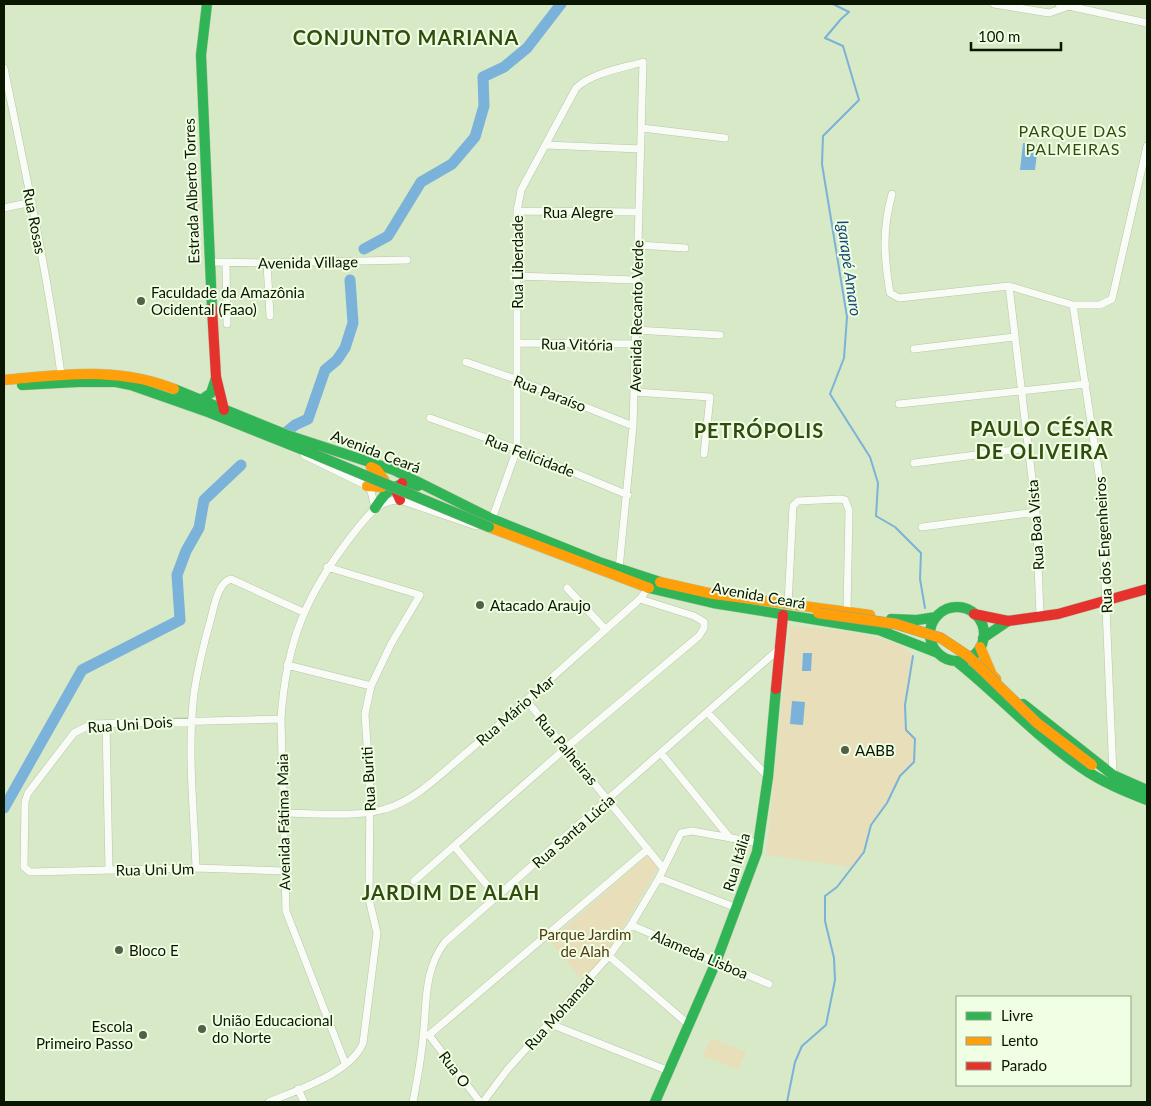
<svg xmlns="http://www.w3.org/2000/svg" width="1151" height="1106" viewBox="0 0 1151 1106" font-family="Lato,sans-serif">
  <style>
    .green { fill: #e8deb9 }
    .water { fill: #7bb2d9 }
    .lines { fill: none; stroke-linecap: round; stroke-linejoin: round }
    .stream { stroke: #7bb2d9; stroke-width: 2 }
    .river { stroke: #7bb2d9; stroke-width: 11 }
    .street-casing { stroke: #b8c6aa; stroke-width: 8 }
    .fast-casing { stroke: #b8c6aa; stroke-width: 11 }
    .slow-casing { stroke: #b8c6aa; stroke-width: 11 }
    .jam-casing { stroke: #b8c6aa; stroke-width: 11 }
    .street { stroke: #f9fcf6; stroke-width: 7 }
    .fast { stroke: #30b455; stroke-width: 10 }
    .slow { stroke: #ff9f0a; stroke-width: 10 }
    .jam { stroke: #e5322d; stroke-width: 10 }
    .fast-bridge-casing { stroke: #93a284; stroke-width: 11; stroke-linecap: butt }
    .slow-bridge-casing { stroke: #93a284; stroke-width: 11; stroke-linecap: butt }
    .fast-bridge { stroke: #30b455; stroke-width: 10 }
    .slow-bridge { stroke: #ff9f0a; stroke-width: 10 }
    .poi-dot { fill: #526046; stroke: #f0fee4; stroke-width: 2 }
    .labels { text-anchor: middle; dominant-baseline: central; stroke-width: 4; stroke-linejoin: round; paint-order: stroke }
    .street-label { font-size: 15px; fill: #0b1601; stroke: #f0fee4 }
    .poi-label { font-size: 15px; fill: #0b1601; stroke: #f0fee4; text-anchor: start }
    .park-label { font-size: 15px; fill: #543916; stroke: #f0fee4 }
    .neighbourhood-label { font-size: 16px; letter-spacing: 1px; fill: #314c0e; stroke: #f0fee4 }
    .water-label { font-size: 16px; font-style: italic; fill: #174877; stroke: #f0fee4 }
    .district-label { font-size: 20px; font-weight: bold; letter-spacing: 1px; fill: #314c0e; stroke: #f0fee4 }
  </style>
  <rect width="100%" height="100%" fill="#d7e9c6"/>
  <!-- green -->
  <path class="green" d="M790,626C815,628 900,633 913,656L905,705L906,730L915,739L914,762L900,776L887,803L871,824L864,852L852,867L766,855Z
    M648,855L658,868L606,955L582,980L550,941Z
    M711,1038L746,1052L738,1070L703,1056Z"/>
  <!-- water -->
  <path class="water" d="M1023,143L1038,145L1035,170H1020Z
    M803,653H812L811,671H802Z
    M792,701L805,702L803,725L790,724Z"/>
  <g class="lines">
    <!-- stream -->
    <path class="stream" d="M811,4H813
      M833,4L849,12L841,19L825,38L843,46L859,100L823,136L822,164L847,317L844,358L830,394L870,457L878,483L876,516L895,527L921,553L920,579L925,608
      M787,1102L795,1062L802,1046L826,1025L835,980L834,958L825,921V896L837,887L864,852L871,825L887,803L900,776L914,762L915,739L906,730L905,705L913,656"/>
    <!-- river -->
    <path class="river" d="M364,249L388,236L421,182L452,164L475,137L484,106L483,77L504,67L527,48L561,4
      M284,434L295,425L308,419L325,370L337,360L345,348L353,323L350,280
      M4,808L82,670L180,620L177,575L186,551L199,528L204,500L241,465"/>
    <defs>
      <path id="street" d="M994,4L1049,13L1069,6
        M1059,4L1147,23
        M4,68C25,170 47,271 61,374
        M642,128L725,138
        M546,145L640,149
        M892,194C882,230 884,257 890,293L899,298L1009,286L1073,305
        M4,208L32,202
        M517,211L638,212
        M638,245L685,248
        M209,262L267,263L407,260
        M226,263L227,324
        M267,263L270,316
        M516,276L636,280
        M1009,286L1036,512L1040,615
        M636,330L720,335
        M517,343L636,344
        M914,349L1014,337
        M466,362L518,380L633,426
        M634,392L710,397L704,454
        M899,404L1086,384
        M430,418L517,449L628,495
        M304,455L367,486L371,491L375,508
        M914,463L1029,448
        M492,519L517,449V211L521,190L576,88C592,73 622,68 643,62L633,426L619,569
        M922,527L1036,512
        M567,588L605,629
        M788,605L793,506L798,501L840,499L845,500L849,510L847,611
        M287,665L371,686
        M527,701L663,868
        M708,713L768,777
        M281,719L92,724L74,733L28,793L25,802L24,867L30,872L196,868L284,871
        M106,724L109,870
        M661,753L730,838
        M1113,775L1101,488L1073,305H1100L1112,299L1147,146
        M283,813C314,813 355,818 385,809C415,801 442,773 466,753C525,703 582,650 640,599L648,588
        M455,847L497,897
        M196,868C194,810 187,751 194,693C198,667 204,643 211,618C214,607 218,582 231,579L303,612
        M659,878L737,908
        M414,881L567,747L699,636L704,628V622L694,616L640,599
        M631,925L769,984
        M609,956L688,1024
        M548,1023L669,1071
        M423,1035H429L648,849
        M429,1035L480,1102
        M345,1063L286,911L281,719C286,642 306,594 353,534C366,518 378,499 400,500L476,526
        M298,1089L304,1102
        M269,1102C297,1090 351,1073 363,1043L377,933L369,899L370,789L365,714L371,686L391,644L420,595L327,567
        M413,1102C417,1081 421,1059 423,1038C427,1004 423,971 445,942L779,649
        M483,1102L507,1070L609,956L631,925L659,878L681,833L692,831L759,843"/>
      <path id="fast" d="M207,4L201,55L212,308
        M22,385L77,382H116L131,385L208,412L316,455
        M174,389L287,435L394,470L492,519L599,562L660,582
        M201,400L211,393L216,378
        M375,508C387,490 396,480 418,486
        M649,588L713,603L879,630L938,653
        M930 634a27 27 0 1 1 54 0a27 27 0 1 1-54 0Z
        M891,619L917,620L936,617
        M983,638L1008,621
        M956,661C999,695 1036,737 1082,768C1102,782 1124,791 1147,800
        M1023,704L1113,775L1147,790
        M655,1102L716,962L757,852L768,777L776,689"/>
      <path id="slow" d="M4,380C63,375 117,366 174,389
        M367,486L382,487L384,480L377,470L371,467
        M489,527L649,588
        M660,582L713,594L870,615
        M980,647L992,675L996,679"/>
      <path id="jam" d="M212,308L216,377L224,410
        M400,500L397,493L402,483
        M974,614L1008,621L1058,614L1147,589
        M776,689L783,615"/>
    </defs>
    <!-- street casing -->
    <use href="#street" class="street-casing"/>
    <!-- fast casing -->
    <use href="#fast" class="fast-casing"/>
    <!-- slow casing -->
    <use href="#slow" class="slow-casing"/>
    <!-- jam casing -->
    <use href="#jam" class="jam-casing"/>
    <!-- street -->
    <use href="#street" class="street"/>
    <!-- fast -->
    <use href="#fast" class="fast"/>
    <!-- slow -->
    <use href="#slow" class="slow"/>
    <!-- jam -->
    <use href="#jam" class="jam"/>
    <defs>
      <path id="fast-bridge" d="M316,455L489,527"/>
      <path id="slow-bridge" d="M818,613L896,624L941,638L968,656L1037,723L1092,765"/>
    </defs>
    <!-- fast-bridge casing -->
    <use href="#fast-bridge" class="fast-bridge-casing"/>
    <!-- slow-bridge casing -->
    <use href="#slow-bridge" class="slow-bridge-casing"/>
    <!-- fast-bridge -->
    <use href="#fast-bridge" class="fast-bridge"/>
    <!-- slow-bridge -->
    <use href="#slow-bridge" class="slow-bridge"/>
  </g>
  <!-- markers -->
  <g class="poi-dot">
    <circle cx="141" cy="301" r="5"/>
    <circle cx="480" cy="605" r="5"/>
    <circle cx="845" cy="750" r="5"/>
    <circle cx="119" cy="950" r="5"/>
    <circle cx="202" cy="1029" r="5"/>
    <circle cx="143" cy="1035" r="5"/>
  </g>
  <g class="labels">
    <!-- street labels -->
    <g class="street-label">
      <text transform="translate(191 191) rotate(-92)">Estrada Alberto Torres</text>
      <text x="578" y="212">Rua Alegre</text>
      <text transform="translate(35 221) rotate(79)">Rua Rosas</text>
      <text transform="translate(308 262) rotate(-1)">Avenida Village</text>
      <text transform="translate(517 262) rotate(-90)">Rua Liberdade</text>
      <text transform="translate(636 316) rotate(-89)">Avenida Recanto Verde</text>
      <text transform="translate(577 344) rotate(1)">Rua Vitória</text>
      <text transform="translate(550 393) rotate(21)">Rua Paraíso</text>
      <text transform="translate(376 451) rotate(21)">Avenida Ceará</text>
      <text transform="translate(530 455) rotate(21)">Rua Felicidade</text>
      <text transform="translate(1035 525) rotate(-94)">Rua Boa Vista</text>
      <text transform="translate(1103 545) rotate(-93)">Rua dos Engenheiros</text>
      <text transform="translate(759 595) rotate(10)">Avenida Ceará</text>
      <text transform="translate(515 710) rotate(-41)">Rua Mário Mar</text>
      <text transform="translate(130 724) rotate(-4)">Rua Uni Dois</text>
      <text transform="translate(567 749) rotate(50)">Rua Palheiras</text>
      <text transform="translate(368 779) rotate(-93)">Rua Buriti</text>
      <text transform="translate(283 822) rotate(-91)">Avenida Fátima Maia</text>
      <text transform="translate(573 831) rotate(-41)">Rua Santa Lúcia</text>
      <text transform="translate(736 862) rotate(-73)">Rua Itália</text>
      <text transform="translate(155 869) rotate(-1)">Rua Uni Um</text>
      <text transform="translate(700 954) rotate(23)">Alameda Lisboa</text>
      <text transform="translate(559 1012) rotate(-48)">Rua Mohamad</text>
      <text transform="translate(455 1069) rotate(53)">Rua O</text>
    </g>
    <!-- poi labels -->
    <g class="poi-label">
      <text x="151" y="292">Faculdade da Amazônia<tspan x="151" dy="17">Ocidental (Faao)</tspan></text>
      <text x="490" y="605">Atacado Araujo</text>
      <text x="855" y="750">AABB</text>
      <text x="129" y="950">Bloco E</text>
      <text x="212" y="1020">União Educacional<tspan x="212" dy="17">do Norte</tspan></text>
      <text x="133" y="1026" text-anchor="end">Escola<tspan x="133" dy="17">Primeiro Passo</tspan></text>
    </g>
    <!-- park labels -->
    <g class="park-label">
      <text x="585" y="934">Parque Jardim<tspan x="585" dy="17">de Alah</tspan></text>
    </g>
    <!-- neighbourhood labels -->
    <g class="neighbourhood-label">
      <text x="1073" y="130">PARQUE DAS<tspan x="1073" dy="18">PALMEIRAS</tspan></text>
    </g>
    <!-- water labels -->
    <g class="water-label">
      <text transform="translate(850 268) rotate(82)">Igarapé Amaro</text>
    </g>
    <!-- district labels -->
    <g class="district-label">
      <text x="406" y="37">CONJUNTO MARIANA</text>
      <text x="1042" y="428">PAULO CÉSAR<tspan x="1042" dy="23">DE OLIVEIRA</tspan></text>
      <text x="759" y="430">PETRÓPOLIS</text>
      <text x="451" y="892">JARDIM DE ALAH</text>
    </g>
  </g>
  <!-- border -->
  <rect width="1151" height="1106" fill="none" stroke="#0b1601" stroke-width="10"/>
  <!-- legend -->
  <rect x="956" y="996" width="175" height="90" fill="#f0fee4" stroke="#94a189"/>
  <rect x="966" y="1012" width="25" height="8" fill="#30b455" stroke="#94a189"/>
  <text x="1001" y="1021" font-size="15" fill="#0b1601">Livre</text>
  <rect x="966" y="1037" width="25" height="8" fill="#ff9f0a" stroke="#94a189"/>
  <text x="1001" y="1046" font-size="15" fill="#0b1601">Lento</text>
  <rect x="966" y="1062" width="25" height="8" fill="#e5322d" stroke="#94a189"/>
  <text x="1001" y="1071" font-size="15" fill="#0b1601">Parado</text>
  <!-- scale -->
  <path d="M971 42v8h90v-8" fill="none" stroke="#0b1601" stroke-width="2.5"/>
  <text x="978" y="42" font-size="15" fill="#0b1601" stroke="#f0fee4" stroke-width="4" paint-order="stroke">100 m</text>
</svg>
